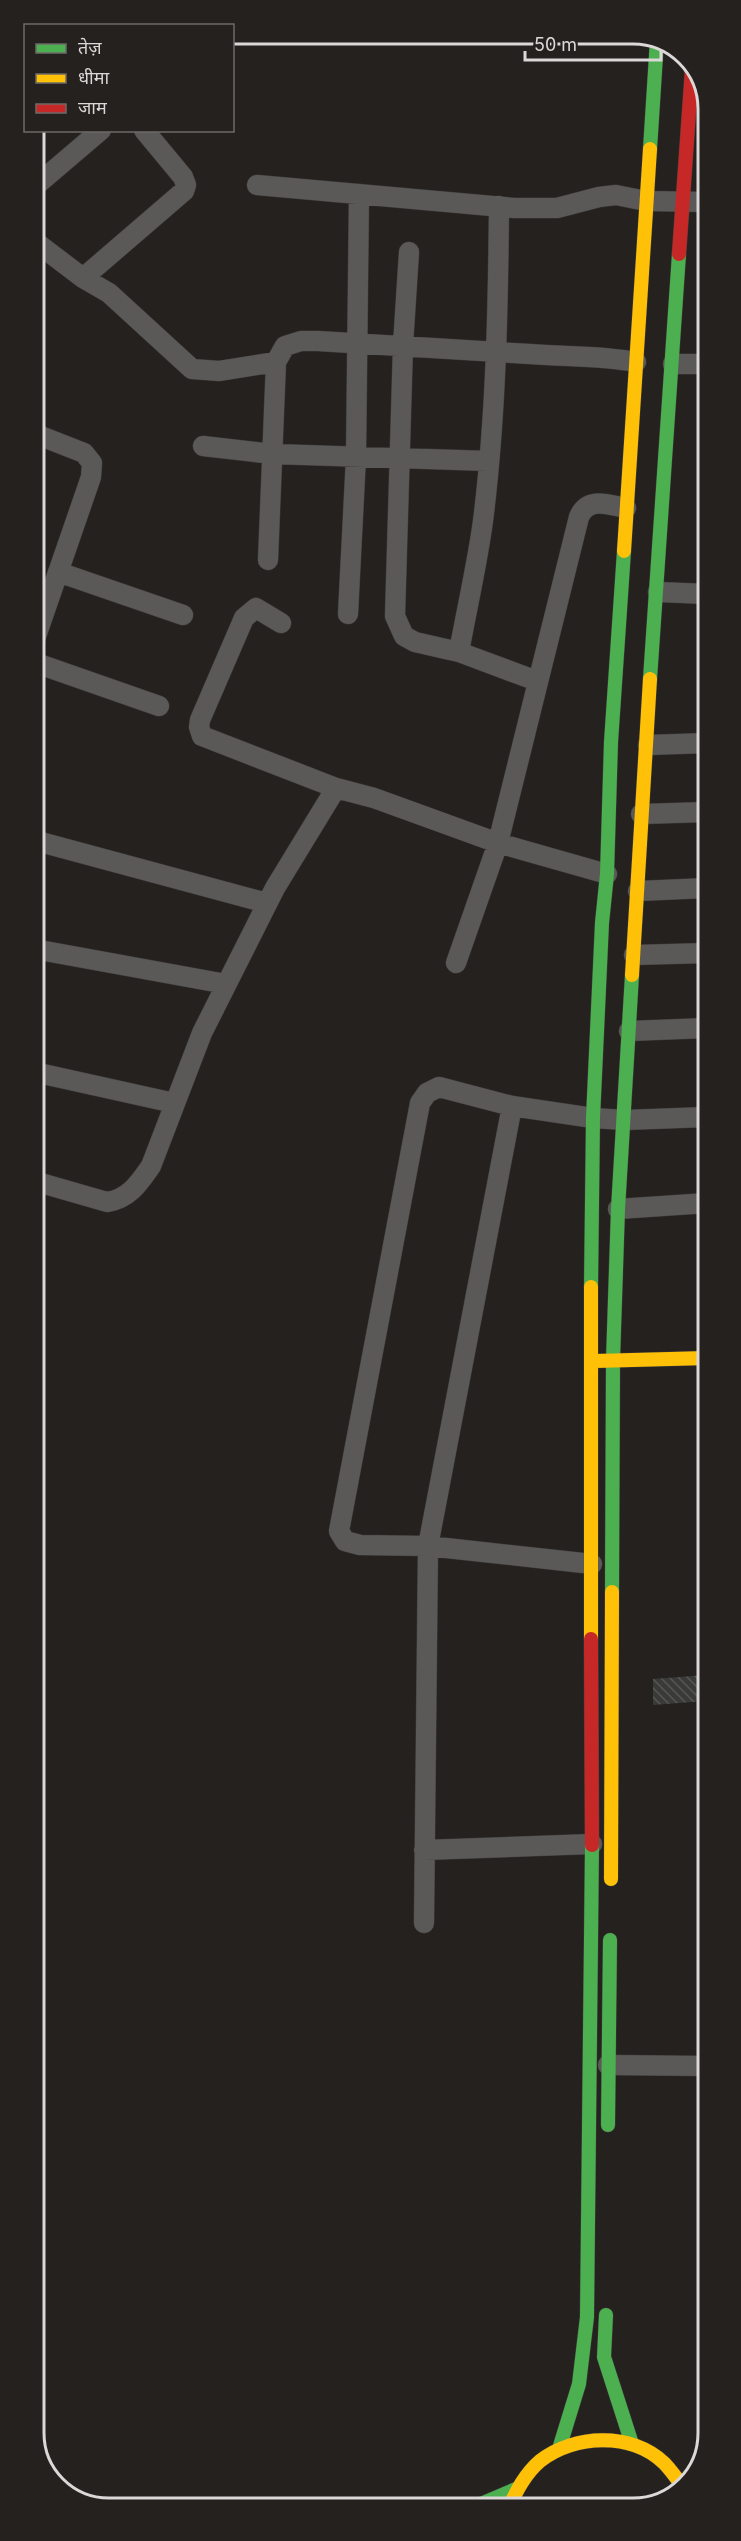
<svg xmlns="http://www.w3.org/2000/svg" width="741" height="2541" viewBox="0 0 741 2541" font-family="Inter,'Noto Sans Devanagari',sans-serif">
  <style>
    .building { fill: url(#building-back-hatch) }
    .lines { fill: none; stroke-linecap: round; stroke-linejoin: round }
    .street-casing { stroke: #3e3c3a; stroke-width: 21 }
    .fast-casing { stroke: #3e3c3a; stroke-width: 15 }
    .slow-casing { stroke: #3e3c3a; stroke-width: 15 }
    .jam-casing { stroke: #3e3c3a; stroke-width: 15 }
    .street { stroke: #5b5958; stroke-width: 20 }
    .fast { stroke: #4caf50; stroke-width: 14 }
    .slow { stroke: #ffc107; stroke-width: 14 }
    .jam { stroke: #c62828; stroke-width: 14 }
    .rim { fill: none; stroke: #dcd8d7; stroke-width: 3 }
  </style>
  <defs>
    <pattern id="building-back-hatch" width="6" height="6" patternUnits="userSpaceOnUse" patternTransform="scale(1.5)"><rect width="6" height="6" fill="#3a3a39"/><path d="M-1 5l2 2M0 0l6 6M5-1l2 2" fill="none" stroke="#565655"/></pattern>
  </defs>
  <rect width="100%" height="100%" fill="#24211f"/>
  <!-- building -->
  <path class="building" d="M706,1675V1701L653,1705V1679Z"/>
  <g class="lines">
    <defs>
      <path id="street" d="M257,185L514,208H557L599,197L616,195L646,201L707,202
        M33,188L101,130
        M33,240L83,278L109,293L192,369L219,371L276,362
        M409,252L403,345L395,616L404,636L415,642L459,652L537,681
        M83,278L184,191L186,185L183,177L144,130
        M673,364H707
        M33,433L84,453L92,463L91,477L33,645
        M203,446L273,454L489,461
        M268,560L276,362L285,346L301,341H318C389,345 459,350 530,354C568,357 598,355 636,362
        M58,572L183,615
        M658,592L707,594
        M348,614L356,457L359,194
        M281,623L256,608L244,618L200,720L199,727L202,736L336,788L374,798L498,843L607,874
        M459,652C467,608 477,565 483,521C496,417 498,311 499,206
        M33,662L159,706
        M648,745L707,743
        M641,814L707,812
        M33,840L267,903
        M638,891L707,888
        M34,949L226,984
        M634,955L707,953
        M456,963L498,843L579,517C588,496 609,505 626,508
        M629,1031L707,1028
        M34,1072L174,1103
        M34,1181L107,1202C129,1199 139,1183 151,1166L202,1033L275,888L336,788
        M618,1209L707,1203
        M592,1564L428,1546L360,1545L345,1541L339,1531L420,1103L427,1093L439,1087L512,1106L593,1118L624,1120L707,1117
        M424,1850L592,1844
        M424,1923L428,1546L512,1106
        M608,2065L708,2066"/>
      <path id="fast" d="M650,149L657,40
        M650,679L679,254
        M591,1287L593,1118L602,923L607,874L611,742L624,551
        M612,1592L613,1360L618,1209L632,975
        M608,2125L610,1940
        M606,2315L604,2357L632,2444
        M559,2449L579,2384L587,2317L592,1845
        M474,2507L516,2489"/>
      <path id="slow" d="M624,551L650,149
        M632,975L650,679
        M591,1287V1639
        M595,1361L707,1358
        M611,1879L612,1592
        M509,2507C517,2490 525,2474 540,2461C574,2434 632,2432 664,2463C671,2470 676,2478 682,2485"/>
      <path id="jam" d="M679,254L692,69
        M591,1639L592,1845"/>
    </defs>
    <!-- street casing -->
    <use href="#street" class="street-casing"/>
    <!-- fast casing -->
    <use href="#fast" class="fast-casing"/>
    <!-- slow casing -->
    <use href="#slow" class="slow-casing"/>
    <!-- jam casing -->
    <use href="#jam" class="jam-casing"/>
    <!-- street -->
    <use href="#street" class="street"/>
    <!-- fast -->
    <use href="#fast" class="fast"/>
    <!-- slow -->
    <use href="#slow" class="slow"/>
    <!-- jam -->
    <use href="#jam" class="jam"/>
  </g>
  <!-- crop -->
  <path d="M0 0H741V2541H0ZM109 44H633A65 65 0 0 1 698 109V2433A65 65 0 0 1 633 2498H109A65 65 0 0 1 44 2433V109A65 65 0 0 1 109 44Z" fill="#25211e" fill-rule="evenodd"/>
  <path class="rim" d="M109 44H633A65 65 0 0 1 698 109V2433A65 65 0 0 1 633 2498H109A65 65 0 0 1 44 2433V109A65 65 0 0 1 109 44Z"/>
  <!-- legend -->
  <rect x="24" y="24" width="210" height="108" fill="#25211e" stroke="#6e6a68" stroke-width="1.5"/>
  <rect x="36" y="44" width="30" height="9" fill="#4caf50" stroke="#6e6a68" stroke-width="1.5"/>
  <text x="78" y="54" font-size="18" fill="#dcd8d7">तेज़</text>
  <rect x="36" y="74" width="30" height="9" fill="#ffc107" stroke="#6e6a68" stroke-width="1.5"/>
  <text x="78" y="84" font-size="18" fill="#dcd8d7">धीमा</text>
  <rect x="36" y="104" width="30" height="9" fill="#c62828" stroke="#6e6a68" stroke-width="1.5"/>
  <text x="78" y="114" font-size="18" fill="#dcd8d7">जाम</text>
  <!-- scale -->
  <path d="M525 51v9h136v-9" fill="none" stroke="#dcd8d7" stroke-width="3"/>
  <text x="534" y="51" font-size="18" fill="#dcd8d7" stroke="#25211e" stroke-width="4.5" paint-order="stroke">50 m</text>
</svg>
